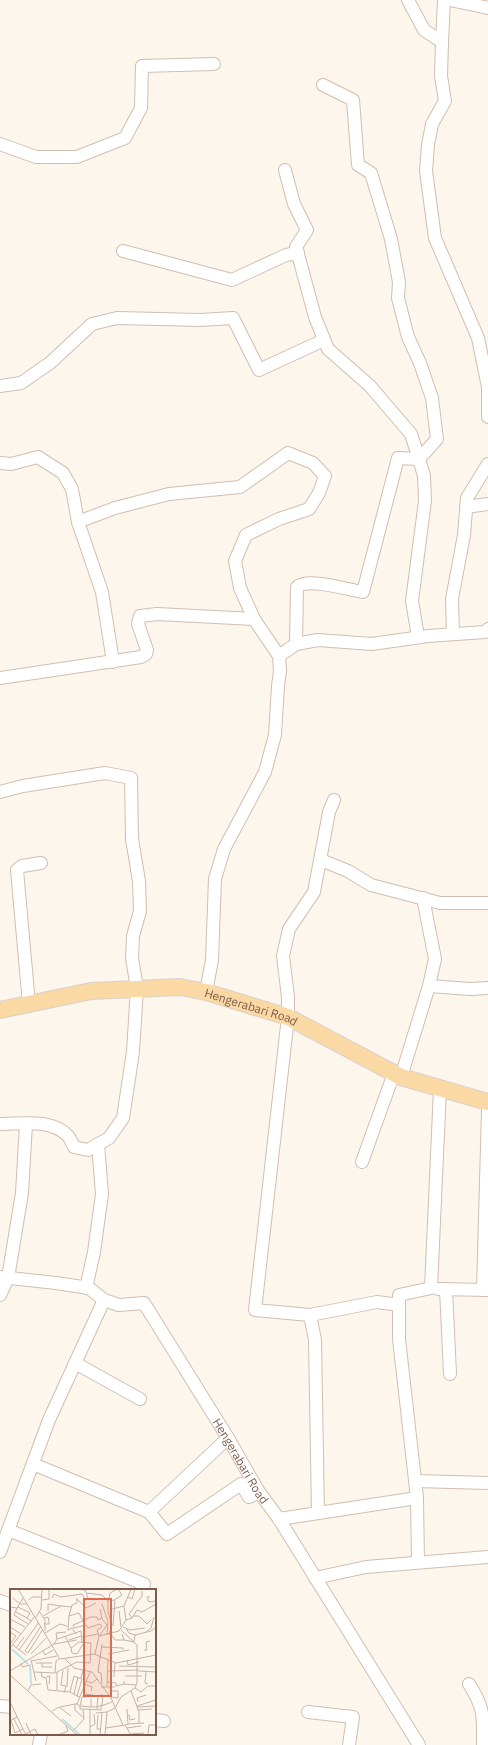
<svg xmlns="http://www.w3.org/2000/svg" width="488" height="1745" viewBox="0 0 488 1745" font-family="'IBM Plex Sans',sans-serif">
  <style>
    .lines { fill: none; stroke-linecap: round; stroke-linejoin: round }
    .minor-casing { stroke: #d1beb0; stroke-width: 14 }
    .major-casing { stroke: #dad1cd; stroke-width: 18 }
    .minor { stroke: #fff; stroke-width: 12 }
    .major { stroke: #fbd9a5; stroke-width: 16 }
    .labels { text-anchor: middle; dominant-baseline: central; stroke-width: 4; stroke-linejoin: round; paint-order: stroke }
    .street-label { font-size: 12px; fill: #7a5c4d; stroke: #fffaf3 }
    .inset-river { fill: none; stroke: #bfe3e8; stroke-width: 2 }
    .inset-road { fill: none; stroke: #c5b3a7; stroke-width: 1 }
    .view { fill: #dc6d51; fill-opacity: 0.15; stroke: #dc6d51; stroke-width: 2 }
    .inset-edge { fill: none; stroke: #7a5c4d; stroke-width: 2 }
  </style>
  <rect width="100%" height="100%" fill="#fdf6ec"/>
  <g class="lines">
    <defs>
      <g id="minor">
        <path d="M408,0L424,30L442,42L441,76L445,101L432,124L428,145L426,171L435,238L478,338L488,387V417"/>
        <path d="M450,0L488,8"/>
        <path d="M442,42L444,0"/>
        <path d="M323,85L353,100L358,165L371,173L391,239L399,282L398,298L408,337L420,363L432,398L437,439L419,459L424,476L425,501L412,601L418,637"/>
        <path d="M0,144L36,157H77L125,138L141,108L142,66L214,64"/>
        <path d="M285,170L294,204L307,230L296,247L315,317L328,349L370,386L411,434L419,459L398,458L363,592C348,590 309,577 297,587L296,644"/>
        <path d="M123,251L232,280L286,255L298,253"/>
        <path d="M0,386L21,383L50,363L92,324L117,318L200,320L233,318L259,370L324,340"/>
        <path d="M0,463L11,464L38,457L63,473L72,489L78,522L115,508L169,494L240,487L288,453L313,463L325,476L319,493L309,509L279,519L246,535L235,561L240,588L254,619L279,656"/>
        <path d="M466,507L488,504"/>
        <path d="M78,522L102,592L113,662"/>
        <path d="M453,634L452,599L464,535L467,498L488,464"/>
        <path d="M0,678L141,657L146,654L147,650L138,624L140,616L157,614L254,619"/>
        <path d="M0,792L23,786L105,773L131,778L132,839L139,881L140,911L133,936L132,958L137,988L133,1052L123,1118L109,1138L88,1150L74,1147C72,1143 70,1138 68,1136C52,1118 21,1124 0,1124"/>
        <path d="M321,860L348,871L371,885L440,903H488"/>
        <path d="M429,986L470,989L488,988"/>
        <path d="M206,992L212,960L215,879L224,849L265,772L275,735L278,686L280,671L279,656L296,644L318,640L372,644L428,636L485,632L488,629"/>
        <path d="M29,1004L17,870L22,866L41,863"/>
        <path d="M401,1077L429,986L435,959L423,898"/>
        <path d="M362,1162L394,1073"/>
        <path id="s1" d="M0,1277L56,1283L89,1288L104,1300L119,1305L144,1303L228,1438L259,1492L279,1519L419,1745"/>
        <path d="M86,1288L94,1252L102,1194L98,1144"/>
        <path d="M438,1289L488,1290"/>
        <path d="M446,1289L450,1374"/>
        <path d="M483,1290L488,1110"/>
        <path d="M0,1295L8,1278L22,1193L26,1124"/>
        <path d="M310,1315L377,1302L399,1305"/>
        <path d="M75,1363L140,1399"/>
        <path d="M33,1464L149,1512L228,1438"/>
        <path d="M415,1481L488,1483"/>
        <path d="M149,1512L167,1534L241,1484L249,1497L259,1492"/>
        <path d="M318,1513L315,1340L310,1315L255,1310L288,1017V997L283,956L289,929L314,892L329,812L334,800"/>
        <path d="M279,1519L417,1498"/>
        <path d="M8,1530L144,1584L142,1590"/>
        <path d="M0,1552L49,1420L104,1300"/>
        <path d="M418,1562L417,1498L399,1339V1295L431,1288L440,1089"/>
        <path d="M315,1578L366,1567L488,1557"/>
        <path d="M0,1601L11,1605"/>
        <path d="M469,1684C485,1709 483,1717 483,1745"/>
        <path d="M0,1706L11,1707"/>
        <path d="M308,1712L353,1717L349,1745"/>
        <path d="M155,1720L164,1721"/>
        <path d="M39,1745L41,1734"/>
      </g>
      <g id="major">
        <path id="s2" d="M0,1010L91,991L180,987L206,992L288,1017L401,1077L488,1102"/>
      </g>
    </defs>
    <!-- minor casing -->
    <use href="#minor" class="minor-casing"/>
    <!-- major casing -->
    <use href="#major" class="major-casing"/>
    <!-- minor -->
    <use href="#minor" class="minor"/>
    <!-- major -->
    <use href="#major" class="major"/>
  </g>
  <g class="labels">
    <!-- street labels -->
    <g class="street-label">
      <text stroke="none"><textPath href="#s2" startOffset="256">Hengerabari Road</textPath></text>
      <text stroke="none"><textPath href="#s1" startOffset="335">Hengerabari Road</textPath></text>
    </g>
  </g>
  <!-- overview -->
  <g transform="translate(10 1589)">
    <rect width="146" height="146" fill="#fdf6ec"/>
    <path class="inset-river" d="M2,60L18,75M20,76L21,95M52,130L70,146"/>
    <path class="inset-road" d="M8,0L50,70L84,65L106,74L146,66M64,0L75,1L78,9M77,4L92,6L98,12V23L102,35L99,46M118,8L122,10L125,0M140,8H137L139,13L146,12M3,9L10,15H17M42,9L44,5L51,8L72,5L75,10M66,9L76,19L86,14M67,10V14L62,16L59,27L69,24L73,32L63,36L64,39L76,36L78,39L90,35L92,38L87,41L89,47M99,10L100,4L107,0M19,11L22,8H32M32,11L39,10V0M104,11L112,6L108,0M98,12L99,10L105,12L103,37M92,15L98,32L97,46M0,18L7,19L13,9M8,18L20,24L17,29L21,32M7,19L4,26L18,35M90,20L92,30L97,36L90,46M102,20L114,17M29,22L35,31V42M38,22V15L51,17M109,22L111,38M6,23L17,29M33,27L51,17L62,18M59,27L58,41L62,39L66,45M123,27H129L137,35L141,31M26,28L31,20L32,0M34,29L38,28L39,33V35H34M122,29L127,21L132,23L146,15M0,30L15,38M116,31L114,17L121,0M73,32L80,28H87L88,31L92,29M31,37L15,62L18,64L33,40M0,38L11,45M113,38L120,41L135,39M116,39L119,44L125,46M0,43L6,47L1,54M136,43L141,39L144,28M35,44L50,35L57,37M101,45L105,51H114M112,45L114,51L124,53L125,46L141,42L146,38M72,48L88,45M47,50L46,44L56,43M59,51L71,47M44,55L47,50L71,42L72,53M3,56L16,66M92,58L113,59V61M0,59L25,27M6,59L14,48M61,59L62,64L67,65L73,55M9,61L29,33M134,61H137L136,53L140,52M33,62L35,66L43,61M21,65L36,49M85,65L89,47L109,42L116,31L122,29L119,25L132,7V2M98,65L119,61M55,70L64,79L82,83L101,109L113,136M21,71L26,92M117,71L118,76L129,73M21,72L47,67M11,74L12,78L20,76M26,74H42M32,74V78H42M109,77L146,78M53,81L51,96L56,97L54,104M0,82L44,55L67,51M98,82L129,81M129,82L146,83M24,83L45,84L67,73L80,74L81,54L69,53L61,59L55,47M31,83L32,88L36,89L38,101L60,103M45,83L46,72L49,70M136,83L135,94L138,95M0,86L67,146M115,87H132M36,88L40,87L39,95M104,88L105,73M71,89L75,73M76,92L82,94L87,90M114,92V95L126,96M97,93L106,94V97L114,95M74,95L82,98L81,102M92,95L91,84L88,83L92,55M97,97L98,71M57,98L58,79M91,98H105M125,99L131,103L138,97H146M18,101L21,96L31,95M47,101V83M121,102L129,123V134M64,105L68,88M67,107L72,90L64,87L60,103L67,107L70,108M101,108L108,109V102H102M0,113L13,140M128,113L127,109L136,106M67,115L70,117L72,108H76V105L83,106M127,117L146,111M50,118L65,115M81,118H87L88,108M128,118L146,117M73,120H70V117L81,118V110M80,120V146M87,120V118L92,116L93,106H91M128,121L142,120M42,122L49,118L61,127M86,124L97,123L105,119L111,108L125,99L127,94V56L111,41M88,126L87,140H90M117,127L119,126L120,131L125,130M7,128L1,131L5,144L13,140L16,146M74,129L65,121V115H67L80,83M4,130L12,146M16,134L21,146M118,135L134,134M115,136L118,135L117,120M80,138L85,135L84,125M96,139L115,136L121,146M117,139L131,137M64,141L74,130L73,120L91,121V117L102,113M15,145L25,140L28,146M121,145L134,144M48,146L58,142L56,137M90,146L92,124M95,146L97,123M138,146L139,136H146"/>
    <path class="view" d="M74,10H101V107H74Z"/>
    <rect width="146" height="146" class="inset-edge"/>
  </g>
</svg>
